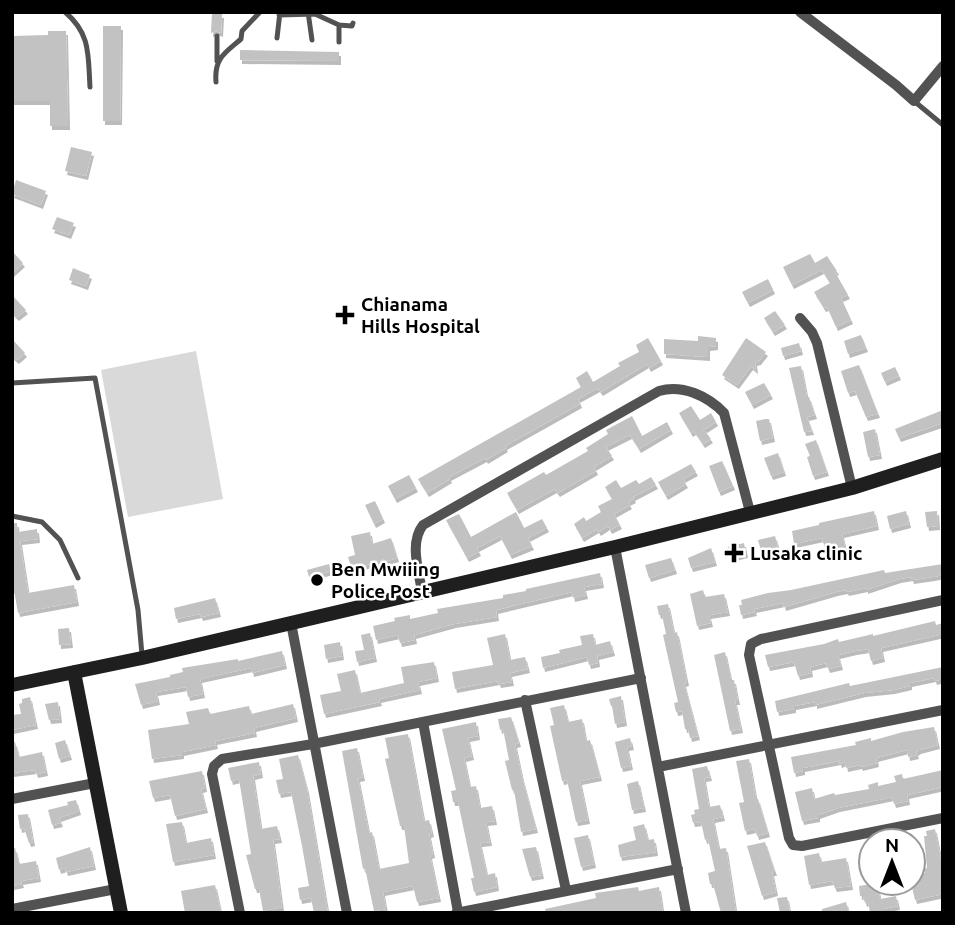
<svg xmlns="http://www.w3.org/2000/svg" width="955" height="925" viewBox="0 0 955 925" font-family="Ubuntu,sans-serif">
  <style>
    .green { fill: #d9d9d9 }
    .building { fill: #c2c2c2; filter: url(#shadow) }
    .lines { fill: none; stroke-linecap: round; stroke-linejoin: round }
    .lane { stroke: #525252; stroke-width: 5 }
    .street { stroke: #525252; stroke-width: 10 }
    .secondary { stroke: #1f1f1f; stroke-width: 14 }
    .poi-dot { fill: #000; stroke: #fff; stroke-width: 2.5 }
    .labels { text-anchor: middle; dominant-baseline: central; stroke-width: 5; stroke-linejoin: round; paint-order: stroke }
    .poi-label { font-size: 19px; font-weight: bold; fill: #000; stroke: #fff; text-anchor: start }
  </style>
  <defs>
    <filter id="shadow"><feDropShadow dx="2" dy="4" stdDeviation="0" flood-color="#0004"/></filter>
  </defs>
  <rect width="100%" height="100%" fill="#fff"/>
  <!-- green -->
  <path class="green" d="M196,351L223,499L128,517L101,370Z"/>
  <!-- building -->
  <path class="building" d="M212,13L222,14L221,33L216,31L211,33Z
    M103,26H121L120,121H103Z
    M48,31H66L68,126H50V101H12V36L48,35Z
    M240,50L339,52V61L240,60Z
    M71,147L92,152L86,176L65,171Z
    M16,180L46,191L41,205L12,194Z
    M57,217L74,223L69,235L52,229Z
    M12,251L23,263L12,273Z
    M810,254L815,263L827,256L837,271L835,272L848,295L841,298L851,320L836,327L827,307L824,308L814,292L830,283L822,270L792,285L783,267Z
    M73,268L90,275L86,286L69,280Z
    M768,279L773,290L748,303L742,292Z
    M12,295L26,310L17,317L12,312Z
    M775,311L785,325L773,332L764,318Z
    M861,335L866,348L848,354L844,341Z
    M698,336L716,338V346L708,347V357L664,354V339L698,341Z
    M648,338L661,361L649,368L647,364L601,392L598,388L578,399L580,404L505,446L506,448L486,460L485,458L449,477L450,479L427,493L418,479L581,387L576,378L587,371L593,382L620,366L618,363L639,352L636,345Z
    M746,338L766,352L759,361L755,362L756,370L751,366L737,385L722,375Z
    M12,339L25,353L17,360L12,356Z
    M799,343L801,351L783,356L781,348Z
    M859,365L878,414L866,417L855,391L848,393L841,371Z
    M801,366L807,397H809L815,415L807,417L812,431L804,432L789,368Z
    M895,367L899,376L885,382L881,373Z
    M764,383L771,395L752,405L745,392Z
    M691,406L700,420L711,413L716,422L702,431H705L711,439L703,444L694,431L691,433L679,413Z
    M943,410V423L899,438L895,429Z
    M632,416L642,436L667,422L671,430L639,449L630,435L606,447L612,456L594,467L596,471L558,493L555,489L517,510L507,493L544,472L546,475L588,451L586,448L608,434L606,430Z
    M765,419H769L773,438L760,441L756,421Z
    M875,429L880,455L868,457L863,432Z
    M816,440L827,472L813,476L807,457L810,456L805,444Z
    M778,453L784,472L771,476L764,458Z
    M722,461L733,486L719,492L709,466Z
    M691,464L696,472L683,479L686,484L666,496L658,482Z
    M409,475L416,488L395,499L388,486Z
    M651,477L656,485L633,497L634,499L628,502L630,505L614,514L620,525L610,530L608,526L599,532L597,529L582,538L574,524L584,517L586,521L601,512L598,506L612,499L605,487L616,480L621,488L636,480L639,484Z
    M375,501L383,519L374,524L365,505Z
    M874,511L877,526L842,534L846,551L827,556L822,538L794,544L792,531L819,525V523Z
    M906,511L909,524L890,529L887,516Z
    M937,511L938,526L927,527L925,512Z
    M516,512L524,528L542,519L547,528L528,538L532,546L510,555L500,536L477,548L479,552L467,558L446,520L459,514L471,537Z
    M12,523H17L18,532L37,529L38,539L20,541L28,593L74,585L77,602L18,613L14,590H12Z
    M370,532L372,544L391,538L397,558L384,562V559L352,570L348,557L355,555L351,536Z
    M775,536L778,547L761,551L758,540Z
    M744,543L746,554L730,558L728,547Z
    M711,548L715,562L691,568L688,558Z
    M671,558L675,570L649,578L645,565Z
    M329,564L331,571L309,577L307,570Z
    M943,564V575L933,577L912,580L911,577L899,579L866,590V588L847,592L846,590L836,592L784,607L783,603L754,609L755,612L741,615L739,605H742L741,600L768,593L791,590L884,570L885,573Z
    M600,573L602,584L584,587L586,595L573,598L572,592L496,610L497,617L454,624L414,635L415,640L400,643L398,635L376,640L373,626L395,621L394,618L410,615V619L438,613L437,609L503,598V595L526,591V589Z
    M703,590L705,597L724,594L728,612L709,615L711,623L697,626L690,594Z
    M215,598L219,613L201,617L200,614L176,619L174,608Z
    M668,604L674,633L677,632L687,682L684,683L698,736L690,738L688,729H685L682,711L676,712L674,703L678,702L663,635L666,634L662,615H659L657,606Z
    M935,621L936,625L943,623V634L881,648L883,658L871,661L868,649L855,651L838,655L841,666L828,669L826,663L810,667L811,673L798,676L794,662L768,667L765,655L824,644L838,639L839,642L873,634V636Z
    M69,628L71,644L59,645L58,629Z
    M370,633L375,658L357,662L355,651L364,650L361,635Z
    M505,634L510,660L525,657L528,669L510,673L512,682L499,684L498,681L455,689L452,672L493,665L487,638Z
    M593,634L595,645L610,641L613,652L597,656L598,663L589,665L587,657L543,668L541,657L560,653L559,650L582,645L580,636Z
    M340,642L342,656L326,659L324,645Z
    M282,651L285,665L252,673L251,668L200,679L203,694L188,697L186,687L156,692L158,701L141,705L135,684L170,677V675L183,672L182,668L238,659V661Z
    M725,652L731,680H734L738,701H735L741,729L730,731L714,655Z
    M434,662L437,678L418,682L420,690L379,699L380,702L324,714L320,695L341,691L337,674L355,670L360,693L404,683L401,667Z
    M943,667V679L935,681L934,678L910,683V686L893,690L864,693L815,705V702L794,706V709L777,712L775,701L849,683L850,686Z
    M621,696L625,722L615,724L612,706H611L609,699Z
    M30,697L36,725L12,730V715L21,714L19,704L22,703V699Z
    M58,702L60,719L49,720L45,704Z
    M293,704L296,718L254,728L255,733L215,741L216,745L182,752V755L152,759L148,730L189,724L186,712L208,708L210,714L249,706L251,714Z
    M564,705L568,722L582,719L586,741L590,740L600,777L580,781L588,820L576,822L567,780L562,781L550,726L554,725L550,708Z
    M511,717L519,743L515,744L522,777L536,829L521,832L514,790H512L505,761L509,760L503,729L500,730L498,719Z
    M476,722L478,736L468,738L472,756L464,758L470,787L476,786L480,808L492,806L495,821L486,822L490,842L480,843L487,875L495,873L497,887L474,892L471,878H474L458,802H453L451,791L456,790L442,729Z
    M934,727L938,745L919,750L916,752L917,755L908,757L907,750L876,758L877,763L861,767L860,765L846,768L845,762L840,764L839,761L803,768V771L794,773L791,757L856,745L855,742L871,738V741L903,732Z
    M408,734L424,821L429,820L432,833L429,834L433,854L430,855L439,898L417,902L413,886L383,892L386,909L374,911L365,868L363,869L342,751L357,748L363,777L358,778L369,833L372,832L379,869L409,863L404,826H400L385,759L389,758L385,738Z
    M630,738L632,746L627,747L631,766L621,768L615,742Z
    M65,740L70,756L59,759L55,743Z
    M15,742L19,757L42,752L46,772L36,774L35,770L12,773V743Z
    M298,755L307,789L328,913H314L311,898L300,900L298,888L309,886L302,846L291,792L279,794L276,780L283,779L279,759Z
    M749,759L756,799H758L768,833L757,836L755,829L745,831L739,803L744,802L736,761Z
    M259,762L261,774L253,776L261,829L277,826L280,839L273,840L282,907L263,911L259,889H255L246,855L251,854L239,779L231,781L228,768Z
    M707,766L710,777L704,778L709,807L720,805L723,817L713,819L719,849L726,848L736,913H721L713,884H710L708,873L715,871L708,839L705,840L701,822L693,823L691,815L695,814L694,810L699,809L692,769Z
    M943,770V787L907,795L908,801L894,804L892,797L868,802L838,808L818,815V818L802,821L795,792L812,788L814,799L834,793L835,795L869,789L868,785L878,782V786L896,782L894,776L902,774L903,779Z
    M202,771L205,788L201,789L206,809L175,816L170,795L153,798L149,781Z
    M638,781L644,808L632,810L627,784Z
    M76,800L79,811L59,818L61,823L52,825L48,810L68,805L67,802Z
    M28,814L33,842L29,843L24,828L20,829L18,815Z
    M182,822L186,843L211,838L214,855L173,862L166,824Z
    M644,824L648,840L654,839L656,852L620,857L618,845L636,840L633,827Z
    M935,829L943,870V894L915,900L911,883L913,876L925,873L924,869L927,868L924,836H927L926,831Z
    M588,835L594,864L581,867L574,838Z
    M765,842L775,872H772L776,892L762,896L747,846Z
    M90,847L94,866L66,872L65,868L59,870L56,858Z
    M536,847L542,875L530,877L522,849Z
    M12,848H15L19,864L36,861L39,878L21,881L22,884L12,886Z
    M819,853L821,862L846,858L851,886L835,888L832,881L809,885L804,856Z
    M877,883L880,899L896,896L898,906L882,909V913H870L868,902L865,903L863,896H860L859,886Z
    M215,885L221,913H185L181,891Z
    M638,887L639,891L659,887L663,913H546L545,909L596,898L595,893Z
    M787,897L790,913H780L777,898Z
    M846,902L849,913H822V909Z"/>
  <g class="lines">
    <!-- lane -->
    <path class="lane" d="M65,12C91,34 88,55 90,87
      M308,12L312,40
      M279,15L315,14L339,25L352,26L353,23
      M217,36V61
      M277,38L280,12
      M339,42V25
      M216,82C214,58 225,53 241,39L242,31L260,12
      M914,101L943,125
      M12,383L95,378L138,610L142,655
      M12,516L42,522L60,540L78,578"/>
    <!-- street -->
    <path class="street" d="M800,12L896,85L914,101L943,66
      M800,318L812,332L817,343L852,488
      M615,547L686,913
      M422,592C419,571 409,543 423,525L659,391C682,384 708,396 724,413L750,512
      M943,600L761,639L751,644L749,655L789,838L793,845L802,846L943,818
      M291,623L347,913
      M525,700L566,890
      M423,722L458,912
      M658,767L943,710
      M12,799L95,783
      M12,909L116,889
      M240,913L212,774L214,766L222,759L313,744L641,678
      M456,913L678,869"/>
    <!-- secondary -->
    <path class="secondary" d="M74,672L121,913
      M12,685L142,658L615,547L852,488L943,459"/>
  </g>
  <!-- markers -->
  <g class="poi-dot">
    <path d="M341.5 304.5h7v7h7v7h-7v7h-7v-7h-7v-7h7z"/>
    <path d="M730.5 542.5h7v7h7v7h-7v7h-7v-7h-7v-7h7z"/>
    <circle cx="317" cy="580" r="7"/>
  </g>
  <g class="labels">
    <!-- poi labels -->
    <g class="poi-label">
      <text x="361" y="304">Chianama<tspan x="361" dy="22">Hills Hospital</tspan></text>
      <text x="750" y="553">Lusaka clinic</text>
      <text x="331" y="569">Ben Mwiiing<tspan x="331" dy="22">Police Post</tspan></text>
    </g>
  </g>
  <!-- border -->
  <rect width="955" height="925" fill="none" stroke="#000000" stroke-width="28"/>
  <!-- north arrow -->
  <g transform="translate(892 862)"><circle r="33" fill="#ffffff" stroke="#999999" stroke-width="2"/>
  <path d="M0-5L12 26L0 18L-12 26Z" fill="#000000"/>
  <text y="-10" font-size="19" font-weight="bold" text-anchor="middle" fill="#000000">N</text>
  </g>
</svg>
